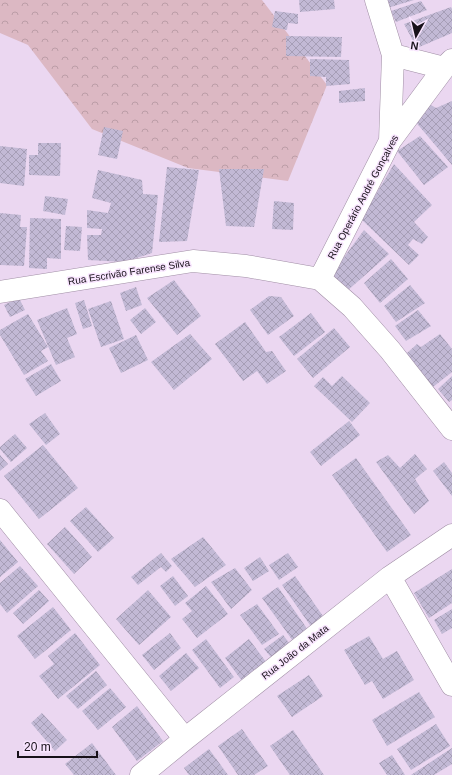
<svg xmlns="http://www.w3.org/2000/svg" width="452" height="775" viewBox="0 0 452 775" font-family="Helvetica,sans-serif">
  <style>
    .forest { fill: url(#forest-crowns) }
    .building { fill: url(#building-cross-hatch) }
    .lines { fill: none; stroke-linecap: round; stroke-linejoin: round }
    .street-casing { stroke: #a08ea5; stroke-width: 23 }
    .street { stroke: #fff; stroke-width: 22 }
    .labels { text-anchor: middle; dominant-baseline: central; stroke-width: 3; stroke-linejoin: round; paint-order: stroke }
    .street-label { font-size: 10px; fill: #171119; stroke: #f8e4fe }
  </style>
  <defs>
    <pattern id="forest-crowns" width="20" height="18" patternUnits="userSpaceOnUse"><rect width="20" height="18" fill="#dcb8c3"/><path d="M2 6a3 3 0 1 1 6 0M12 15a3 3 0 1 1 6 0" fill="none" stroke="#bc9da7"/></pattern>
    <pattern id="building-cross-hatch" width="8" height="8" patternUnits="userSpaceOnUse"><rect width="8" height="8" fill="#c2b9d5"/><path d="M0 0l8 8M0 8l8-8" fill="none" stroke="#a69eb6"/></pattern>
  </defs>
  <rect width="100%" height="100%" fill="#ebd7f1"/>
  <!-- forest -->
  <path class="forest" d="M0,0H262L327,85L288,181L188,168L92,129L28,45L0,33Z"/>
  <!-- building -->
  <path class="building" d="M299,0H334L335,9L300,12Z
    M381,0H414L384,9Z
    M421,1L427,10L396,22L391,11Z
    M451,7L452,9V33L417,48L404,24Z
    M275,11L298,14V24L288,23L287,30L272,27Z
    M286,36L342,37L341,57L286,56Z
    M310,59L349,60L350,84L326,86V77L310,76Z
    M365,88V101L339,103V91Z
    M452,101V165L414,120L431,105L436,108Z
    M104,127L123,131L117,159L98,155Z
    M420,136L448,167L424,185L397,151Z
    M38,143H61L60,176L29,175V155H38Z
    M0,146L27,149L24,186L0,183Z
    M394,164L432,205L414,222L428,237L422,244L413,239L408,245L419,255L409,265L361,219Z
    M167,167L199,170L187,241L159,242Z
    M219,169H264L254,227L226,226Z
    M98,170L142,180L143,194L158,195L152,253L124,262L88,260L87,235H101L102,229L87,228V210L108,213L111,203L92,198Z
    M45,196L68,199L65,215L43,211Z
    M274,201L294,203L293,230L272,229Z
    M0,213L21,215L20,227H27L24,266L0,265Z
    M30,218L61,219V259L47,258V269L29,268Z
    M66,226L82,227L80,251L64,250Z
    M364,230L389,254L347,291L331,275Z
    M391,259L408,279L380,303L364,283Z
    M174,280L201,316L177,335L147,298Z
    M410,285L425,303L396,322L384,306Z
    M136,287L142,305L126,311L120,293Z
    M269,296L281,297L294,316L268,335L250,310Z
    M19,298L25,310L10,317L4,305Z
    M84,300L92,326L83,329L75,303Z
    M111,301L124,339L101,347L88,309Z
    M67,308L77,334L67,338L75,357L56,365L37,320Z
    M145,308L156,322L141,334L130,320Z
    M418,310L431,326L406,341L395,326Z
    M311,313L325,332L294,356L279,337Z
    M28,314L48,347L41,351L48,361L24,375L0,335V330Z
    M245,322L266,352L272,351L286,371L267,384L257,371L243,381L215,344Z
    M334,328L350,347L313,378L297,359Z
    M190,334L212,359L174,390L151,362Z
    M440,334L452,349V372L433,387L405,355L417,344L421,347Z
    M136,335L148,360L121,373L109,348Z
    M51,364L61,381L36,396L25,379Z
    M342,376L370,403L352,422L314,386L323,377L332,386Z
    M452,376V400L449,402L438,389Z
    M45,413L60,434L46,445L29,424Z
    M349,421L360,435L321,466L310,452Z
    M15,434L27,448L11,462L0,449V447Z
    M43,445L78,488L39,519L4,476Z
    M415,454L427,469L415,479L429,501L414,514L376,462L388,455L400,468Z
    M0,455L8,464L0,471Z
    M356,458L411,535L387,552L332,475Z
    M444,462L452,473V496L433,471Z
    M86,507L114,538L98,552L70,521Z
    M65,527L92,557L74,574L47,544Z
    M203,537L226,565L195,587L171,559Z
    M0,540L18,562L0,577Z
    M161,553L172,566L166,572L161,567L138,585L131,577Z
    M288,553L298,567L279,580L269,565Z
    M260,557L269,571L253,581L244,568Z
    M20,566L38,586L7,613L0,604V583Z
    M235,568L252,590L231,609L211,582Z
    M452,569V603L429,618L414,593Z
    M173,576L188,596L175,606L160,586Z
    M295,576L325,619L312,628L282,585Z
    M206,586L228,614L197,638L182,619L192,611L185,603Z
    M278,587L308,630L293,641L262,598Z
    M39,590L49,601L23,624L13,613Z
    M148,590L171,617L139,645L116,619Z
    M257,604L279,634L262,645L240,615Z
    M53,607L71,630L35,659L17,636Z
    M452,609V628L442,634L434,620Z
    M75,633L100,665L58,699L39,676L54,664L48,656Z
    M170,633L181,648L154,670L142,655Z
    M283,635L293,648L275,662L264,649Z
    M369,636L383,659L397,651L414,680L383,699L372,681L365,685L344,650Z
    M206,639L234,677L220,688L192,650Z
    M249,639L269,666L245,685L225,658Z
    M186,653L199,668L171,691L159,676Z
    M96,671L107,685L78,709L66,696Z
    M309,675L323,696L292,717L277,696Z
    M110,688L126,707L98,730L82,711Z
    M419,692L435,717L387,746L372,720Z
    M137,706L163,741L137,761L112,727Z
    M42,713L67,740L55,751L31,723Z
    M436,724L450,746L411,770L397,749Z
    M242,729L268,766L254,775H238L218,746Z
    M293,730L324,775H290L270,746Z
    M92,743L116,775H74L65,764Z
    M452,748V764L434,775H411Z
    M209,749L228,775H189L184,768Z
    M392,755L405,775H387L379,763Z"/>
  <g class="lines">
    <defs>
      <path id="street" d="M376,0L393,55L390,141
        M393,55L444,68
        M320,279L390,141L444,68L452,60
        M0,292L193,261L246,266L320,279L352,307L390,350L452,429
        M0,510L185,739
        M390,577L452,685
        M141,775L185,739L390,577L452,535"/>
    </defs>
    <!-- street casing -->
    <use href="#street" class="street-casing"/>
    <!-- street -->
    <use href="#street" class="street"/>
  </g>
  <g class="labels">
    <!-- street labels -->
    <g class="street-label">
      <text transform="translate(363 197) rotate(-62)">Rua Operário André Gonçalves</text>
      <text transform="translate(129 272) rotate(-9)">Rua Escrivão Farense Silva</text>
      <text transform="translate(295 652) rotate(-38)">Rua João da Mata</text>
    </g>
  </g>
  <!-- north arrow -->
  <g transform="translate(416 36) rotate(188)" stroke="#f8e4fe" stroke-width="3" paint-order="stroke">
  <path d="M0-3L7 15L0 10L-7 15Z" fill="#171119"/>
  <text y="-6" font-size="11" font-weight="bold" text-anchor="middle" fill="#171119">N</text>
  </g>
  <!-- scale -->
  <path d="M18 751v6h79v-6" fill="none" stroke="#171119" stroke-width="2"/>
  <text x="24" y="751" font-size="12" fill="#171119" stroke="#f8e4fe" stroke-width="3" paint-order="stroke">20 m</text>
</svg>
